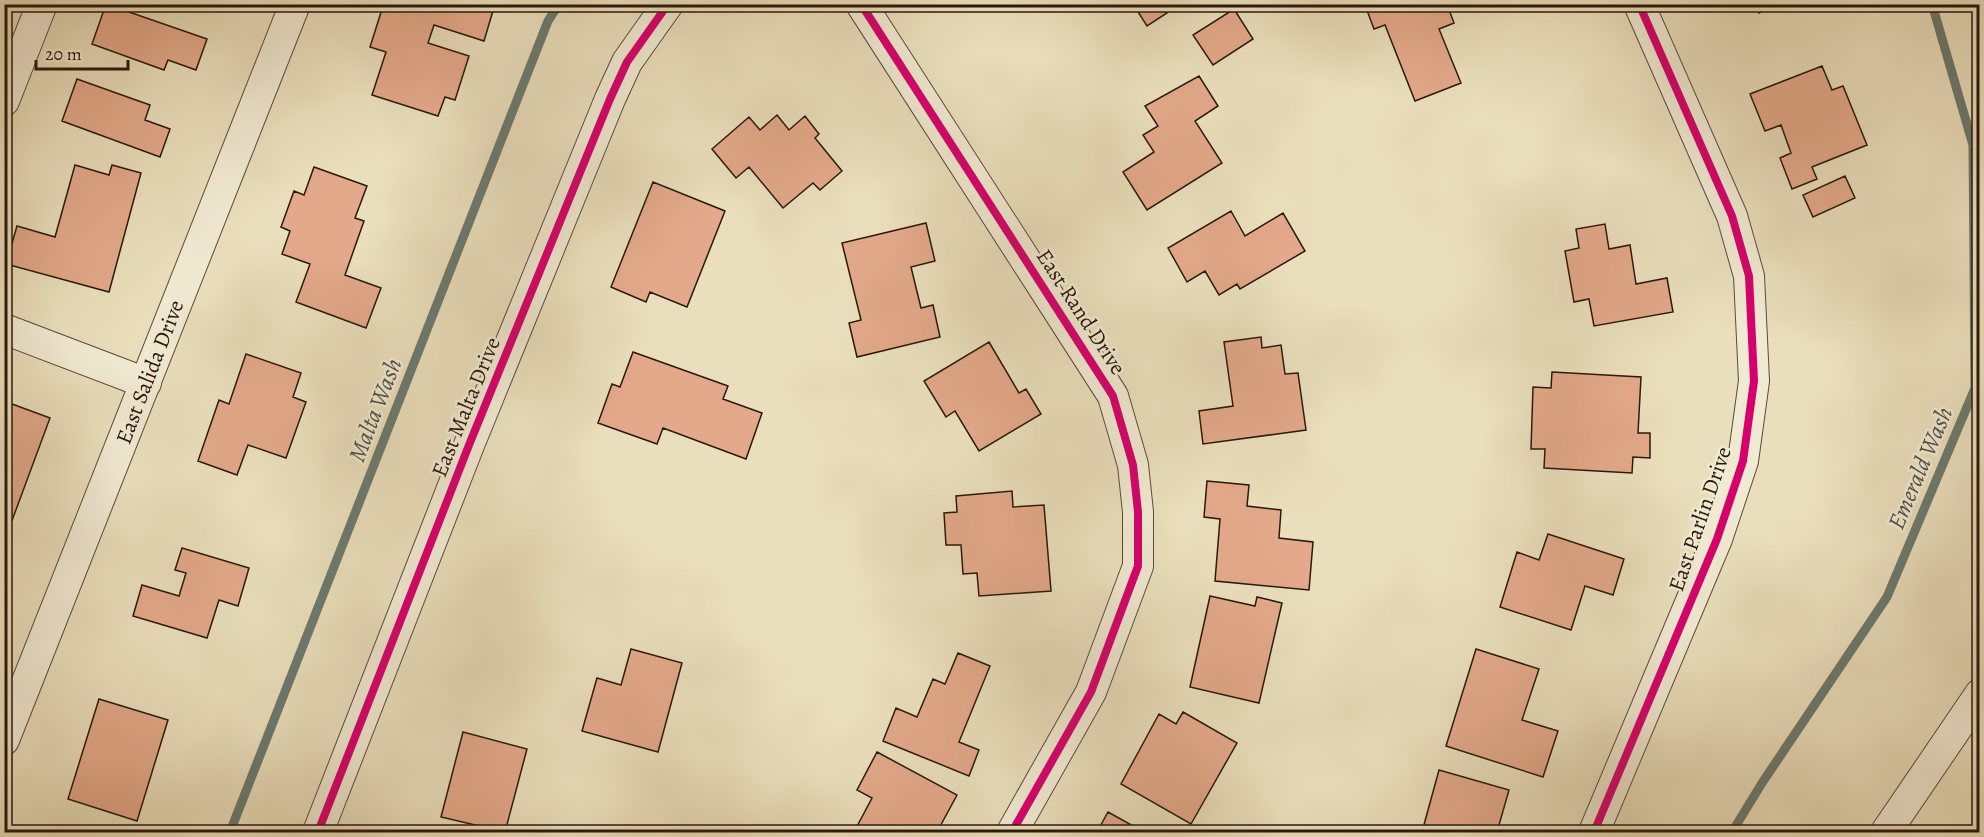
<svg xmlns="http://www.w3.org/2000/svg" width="1984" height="837" viewBox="0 0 1984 837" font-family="Alegreya,serif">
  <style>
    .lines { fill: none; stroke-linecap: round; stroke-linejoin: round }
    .stream { stroke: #6c7a70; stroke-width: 9 }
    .building { fill: #e3a98a; stroke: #2a180c; stroke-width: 1.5 }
    .minor-casing { stroke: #5a4a38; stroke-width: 32 }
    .minor { stroke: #f1ead3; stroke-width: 30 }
    .cycleway-casing { stroke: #f1ead3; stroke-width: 11 }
    .cycleway { stroke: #d6006c; stroke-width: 8 }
    .labels { text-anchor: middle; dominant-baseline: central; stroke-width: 5; stroke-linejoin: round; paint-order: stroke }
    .street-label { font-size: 22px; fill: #2a180c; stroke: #f1ead3 }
    .water-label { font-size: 24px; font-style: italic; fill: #505146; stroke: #f1ead3 }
  </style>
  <rect width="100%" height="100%" fill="#eadfbc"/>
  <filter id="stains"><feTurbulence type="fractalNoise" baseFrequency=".00333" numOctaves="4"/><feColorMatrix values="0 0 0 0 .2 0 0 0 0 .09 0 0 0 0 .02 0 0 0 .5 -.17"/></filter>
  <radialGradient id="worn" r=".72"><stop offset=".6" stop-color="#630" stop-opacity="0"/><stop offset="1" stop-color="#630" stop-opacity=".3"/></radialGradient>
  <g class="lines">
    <!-- stream -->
    <path class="stream" d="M230,832L548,21L559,4
      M1732,832L1762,783L1887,597L1975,388L1973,145L1932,4"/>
  </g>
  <!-- building -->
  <path class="building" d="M106,4L207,39L196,70L168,60L164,70L92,44Z
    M398,4H495L484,41L434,25L428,43L469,56L455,100L445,97L438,116L372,95L386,52L370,47L383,6L396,11Z
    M1133,4H1173L1165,9L1167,13L1147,26Z
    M1447,4L1454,23L1439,29L1461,83L1415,101L1385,25L1374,29L1365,5Z
    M1755,4H1778L1759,13Z
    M1234,9L1253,39L1213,65L1193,35Z
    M1822,66L1832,90L1843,86L1867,145L1812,167L1817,179L1792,189L1780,158L1791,153L1781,125L1765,131L1750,94Z
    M1199,76L1218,106L1195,121L1222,163L1147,210L1123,172L1154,152L1143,135L1158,126L1145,106Z
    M77,79L150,105L145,120L170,129L160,157L62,121Z
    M777,115L789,130L805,116L819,134L815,138L842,171L820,190L813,183L783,208L749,167L736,178L712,149L749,117L760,130Z
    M75,165L109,175L112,165L141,173L109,292L6,264L17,226L55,237Z
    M314,167L367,186L355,218L364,221L345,275L381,288L366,328L296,302L310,264L282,254L290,231L281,227L294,191L304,195Z
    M1845,176L1855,198L1813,217L1803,195Z
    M653,182L725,211L687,307L650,292L646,302L611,287Z
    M1231,211L1245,236L1283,213L1305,251L1240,289L1237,284L1219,295L1205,271L1187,282L1168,248Z
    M926,223L935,261L911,267L921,308L933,305L940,337L857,357L849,323L861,320L842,243Z
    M1605,224L1609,249L1630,245L1636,284L1667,278L1673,312L1594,326L1589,299L1574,302L1565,251L1579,248L1576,229Z
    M1261,337L1262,348L1281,345L1285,374L1298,373L1306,430L1203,444L1199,411L1233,406L1224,342Z
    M989,342L1019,393L1026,389L1041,414L979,451L955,411L946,417L924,381Z
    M633,352L728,386L723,399L762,413L746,459L663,428L657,444L598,423L612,384L620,387Z
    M246,354L301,373L293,397L306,402L286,458L248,445L237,475L198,461L219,400L229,404Z
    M1552,372L1641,377L1638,433H1650V458L1633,457L1632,473L1544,468L1545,449H1531L1533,387L1551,388Z
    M4,401L50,418L7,534L4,533Z
    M1207,481L1249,485L1247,506L1281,510L1279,538L1313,542L1309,590L1215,581L1220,519L1204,517Z
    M1012,491L1013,507L1044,505L1051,591L979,596L977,573L963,574L961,545H946L944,513L957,512L956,496Z
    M1548,534L1624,559L1613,595L1585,586L1571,630L1500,607L1517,552L1539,560Z
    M182,548L249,568L238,606L219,600L207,638L133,616L142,585L179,596L186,573L175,570Z
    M1210,596L1255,606L1257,597L1282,603L1259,703L1190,687Z
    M631,649L682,663L658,752L582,731L597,678L621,685Z
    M1476,649L1539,669L1522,720L1558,731L1543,777L1446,746Z
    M958,653L990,666L959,742L979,750L969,776L883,741L896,708L917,717L933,679L945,684Z
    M99,699L168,720L137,821L68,799Z
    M1183,712L1237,743L1191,824L1121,784L1159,714L1176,724Z
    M463,732L527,749L505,832L441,817Z
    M877,752L957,795L937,832H854L872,798L857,790Z
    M1439,770L1509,790L1497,832H1422Z
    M1108,812L1144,832H1097Z"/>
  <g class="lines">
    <defs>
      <path id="minor" d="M861,4L1113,396L1133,465L1138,512V566L1091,692L1012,832
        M4,101L42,4
        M4,329L146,383
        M4,740L295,4
        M318,832L469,445L610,99L627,62L668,4
        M1594,832L1717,539L1743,461L1754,381L1749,276L1732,216L1639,4
        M1886,832L1980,694"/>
    </defs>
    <!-- minor casing -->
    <use href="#minor" class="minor-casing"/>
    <!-- minor -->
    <use href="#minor" class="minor"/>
    <defs>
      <path id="cycleway" d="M861,4L1113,396L1133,465L1138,512V566L1091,692L1012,832
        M318,832L469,445L610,99L627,62L668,4
        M1594,832L1717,539L1743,461L1754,381L1749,276L1732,216L1639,4"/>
    </defs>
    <!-- cycleway casing -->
    <use href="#cycleway" class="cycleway-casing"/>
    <!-- cycleway -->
    <use href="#cycleway" class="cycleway"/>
  </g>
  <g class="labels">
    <!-- street labels -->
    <g class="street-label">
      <text transform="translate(1081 312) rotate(57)">East Rand Drive</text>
      <text transform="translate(150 372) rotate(-69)">East Salida Drive</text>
      <text transform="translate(466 407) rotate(-68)">East Malta Drive</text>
      <text transform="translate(1700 519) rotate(-71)">East Parlin Drive</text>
    </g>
    <!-- water labels -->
    <g class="water-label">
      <text transform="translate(375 410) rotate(-69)">Malta Wash</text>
      <text transform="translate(1920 468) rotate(-67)">Emerald Wash</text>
    </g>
  </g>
  <!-- margin -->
  <rect width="1984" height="837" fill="none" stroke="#eadfbc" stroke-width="24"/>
  <rect x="6" y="6" width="1972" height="825" fill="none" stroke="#2a180c" stroke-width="3"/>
  <rect x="12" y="12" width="1960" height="813" fill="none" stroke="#2a180c" stroke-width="1.5"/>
  <!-- scale -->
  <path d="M36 60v9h92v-9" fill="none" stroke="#2a180c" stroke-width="3"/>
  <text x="45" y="60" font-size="18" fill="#2a180c" stroke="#f1ead3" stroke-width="4.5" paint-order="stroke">20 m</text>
  <rect width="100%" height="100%" filter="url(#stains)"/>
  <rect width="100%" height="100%" fill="url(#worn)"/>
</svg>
